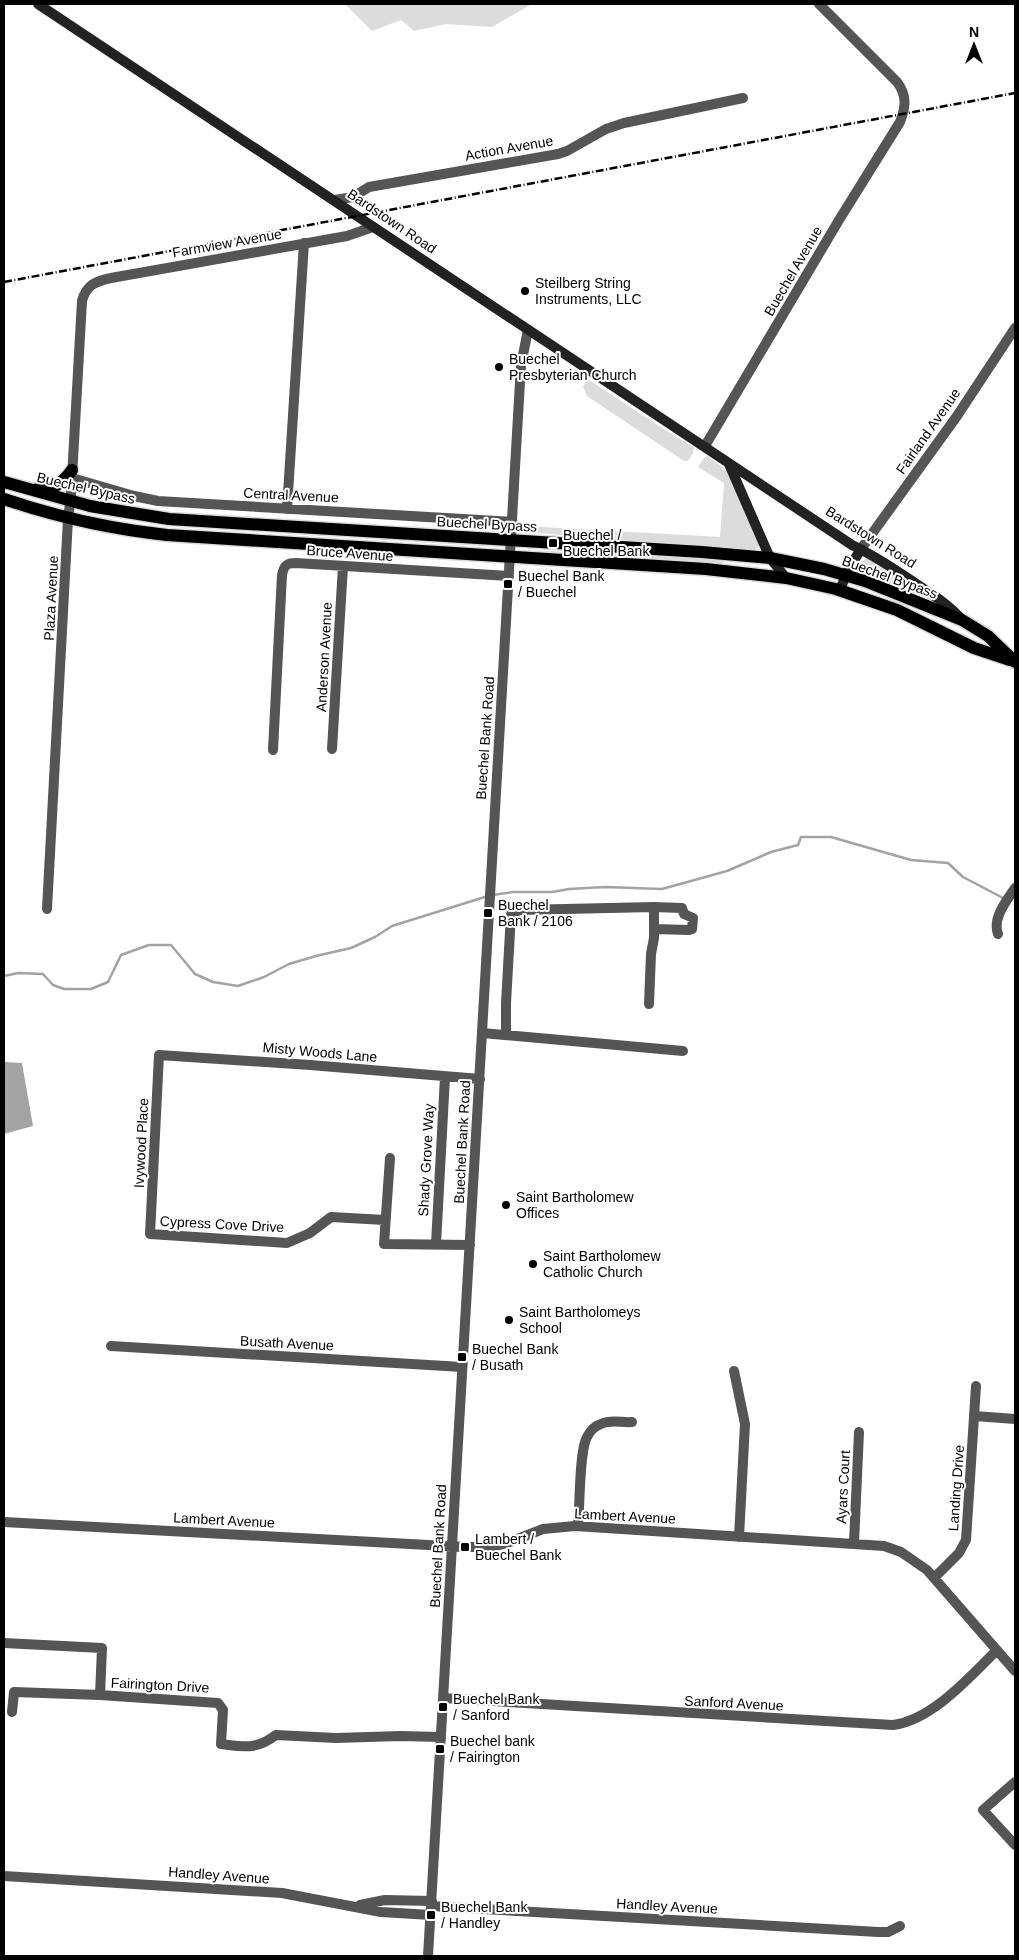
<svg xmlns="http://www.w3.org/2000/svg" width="1019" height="1960" viewBox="0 0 1019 1960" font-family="Arial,sans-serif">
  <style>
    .green { fill: #dcdcdc }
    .water { fill: #a3a3a3 }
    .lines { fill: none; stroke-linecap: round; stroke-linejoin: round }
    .stream { stroke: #a3a3a3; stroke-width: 2.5 }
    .primary-casing { stroke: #dbdbdb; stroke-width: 15 }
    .minor { stroke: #555; stroke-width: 10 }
    .secondary { stroke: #222; stroke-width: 10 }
    .primary { stroke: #000; stroke-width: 12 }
    .rail { stroke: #000; stroke-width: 2.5; stroke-dasharray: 8 2.5 1 2.5; stroke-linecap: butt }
    .poi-dot { fill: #000; stroke: #fff; stroke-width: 2 }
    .labels { text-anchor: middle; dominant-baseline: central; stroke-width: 4; stroke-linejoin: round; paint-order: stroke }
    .street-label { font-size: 14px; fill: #000; stroke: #fff }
    .poi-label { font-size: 14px; fill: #000; stroke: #fff; text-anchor: start }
  </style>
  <rect width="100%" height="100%" fill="#fff"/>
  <!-- green -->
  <path class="green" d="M345,4H532L492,27L446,24L414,31L401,20L372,31Z
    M589,380L673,435L694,447L693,453L688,461H684L587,396L583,387L586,381Z
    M708,456L728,472L760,544L755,551L525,532L520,529L522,526L720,537L724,483L698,467L704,458Z
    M525,550L629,554L654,553L724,561L721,565Z
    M867,557L925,595V596L863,575L860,567L861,562Z"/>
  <!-- water -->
  <path class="water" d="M4,1062L22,1063L33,1126L4,1134Z"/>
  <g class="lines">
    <!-- stream -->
    <path class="stream" d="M493,895L513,892H552L569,889L605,887L662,889L727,871L771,852L798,845L801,837H831L911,860L948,863L963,877L1005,899
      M4,976L18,973L43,974L53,985L64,989H91L108,982L121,955L149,945H171L195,974L213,982L238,986L264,977L289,964L316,956L351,948L375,937L392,926L488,896"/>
    <defs>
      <path id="primary" d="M4,482L90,506L169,519L702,552L770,558L824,569L865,581L962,620L988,636L1015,662
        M37,489C53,490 63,483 72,470
        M4,499C57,517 111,529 167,535L706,569L786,578L836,589L897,610L974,648L1010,660"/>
    </defs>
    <!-- primary casing -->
    <use href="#primary" class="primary-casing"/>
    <!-- minor -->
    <path class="minor" d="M335,200L353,197L369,187L558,154L567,151L606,129L624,123L743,98
      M705,446L839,220L900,122C906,107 907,95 897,82L819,4
      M72,478L134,496L158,501L512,522
      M287,509L304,243
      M861,549L957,416L1015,328
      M332,749L343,566
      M273,750L282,575C284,565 287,563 296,563L509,576
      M654,907L682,908L684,914L693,918L692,929L689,930L654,929
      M47,909L68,519L71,495L82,301C86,285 96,281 111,278L347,236L373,227
      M998,934C992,918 1007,900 1015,888
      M482,1033L683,1051
      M506,1034V1003L511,914L520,910L654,907V938L651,954L649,1004
      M390,1158L384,1244L470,1245
      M385,1220L331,1217L310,1233L287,1243L150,1234L159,1055L310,1065L480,1079
      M436,1244L445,1077
      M111,1346L462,1367
      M734,1371L745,1424L739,1537
      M975,1416L1015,1419
      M4,1522L465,1547H492L507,1543L543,1529L575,1526L884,1546L901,1552L927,1570L1015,1671
      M578,1526C580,1507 579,1451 587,1437C590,1431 595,1426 601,1424C611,1419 622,1423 632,1422
      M854,1543L859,1432
      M934,1578L959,1553L966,1540L976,1386
      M4,1643L102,1648L100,1695L218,1703L223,1710L221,1744C245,1747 256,1750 276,1735L336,1738L401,1736L441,1737
      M443,1698L893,1725C932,1720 970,1677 997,1650
      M12,1712L14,1692L100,1695
      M1015,1782L983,1810L1015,1845
      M4,1876L282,1893L381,1912L431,1915
      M360,1905L385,1900L432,1901
      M432,1906L878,1932H888L900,1926
      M428,1956L521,365L528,330"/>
    <!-- secondary -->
    <path class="secondary" d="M38,4L852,545C873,555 893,568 912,581C929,593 948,603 961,619
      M729,464L770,558L786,578
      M840,590L848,570L861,549"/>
    <!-- primary -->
    <use href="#primary" class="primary"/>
    <!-- rail -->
    <path class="rail" d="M4,282L1015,93"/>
  </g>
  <!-- markers -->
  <g class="poi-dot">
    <circle cx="525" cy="291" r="5"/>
    <circle cx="499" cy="367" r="5"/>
    <rect x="548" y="538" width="10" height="10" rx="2.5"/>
    <rect x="503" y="579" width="10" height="10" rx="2.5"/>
    <rect x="483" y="908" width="10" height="10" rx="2.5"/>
    <circle cx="506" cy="1205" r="5"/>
    <circle cx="533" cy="1264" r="5"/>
    <circle cx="509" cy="1320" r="5"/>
    <rect x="457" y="1352" width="10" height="10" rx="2.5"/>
    <rect x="460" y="1542" width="10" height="10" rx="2.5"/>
    <rect x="438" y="1702" width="10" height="10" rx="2.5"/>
    <rect x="435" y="1744" width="10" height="10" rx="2.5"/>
    <rect x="426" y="1910" width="10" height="10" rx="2.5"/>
  </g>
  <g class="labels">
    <!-- street labels -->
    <g class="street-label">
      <text transform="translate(509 148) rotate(-10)">Action Avenue</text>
      <text transform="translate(392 221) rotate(34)">Bardstown Road</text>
      <text transform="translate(227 243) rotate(-10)">Farmview Avenue</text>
      <text transform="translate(793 271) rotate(-60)">Buechel Avenue</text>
      <text transform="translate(928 431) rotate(-55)">Fairland Avenue</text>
      <text transform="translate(86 488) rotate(13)">Buechel Bypass</text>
      <text transform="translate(291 495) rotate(3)">Central Avenue</text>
      <text transform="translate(487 524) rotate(3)">Buechel Bypass</text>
      <text transform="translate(871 537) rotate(32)">Bardstown Road</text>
      <text transform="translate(350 553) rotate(4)">Bruce Avenue</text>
      <text transform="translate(890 577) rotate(20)">Buechel Bypass</text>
      <text transform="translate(51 598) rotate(-87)">Plaza Avenue</text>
      <text transform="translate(324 657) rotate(-87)">Anderson Avenue</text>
      <text transform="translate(485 738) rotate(-86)">Buechel Bank Road</text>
      <text transform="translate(320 1052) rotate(5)">Misty Woods Lane</text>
      <text transform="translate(462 1142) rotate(-87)">Buechel Bank Road</text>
      <text transform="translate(141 1143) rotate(-87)">Ivywood Place</text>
      <text transform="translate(426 1160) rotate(-87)">Shady Grove Way</text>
      <text transform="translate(222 1224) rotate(3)">Cypress Cove Drive</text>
      <text transform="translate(287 1343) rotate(3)">Busath Avenue</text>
      <text transform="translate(843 1487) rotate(-87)">Ayars Court</text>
      <text transform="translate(956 1488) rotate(-86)">Landing Drive</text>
      <text transform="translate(625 1516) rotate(3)">Lambert Avenue</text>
      <text transform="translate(224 1520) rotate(3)">Lambert Avenue</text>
      <text transform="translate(438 1546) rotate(-87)">Buechel Bank Road</text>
      <text transform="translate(160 1685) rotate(3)">Fairington Drive</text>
      <text transform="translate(734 1703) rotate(3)">Sanford Avenue</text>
      <text transform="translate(219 1875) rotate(4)">Handley Avenue</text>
      <text transform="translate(667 1906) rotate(3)">Handley Avenue</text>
    </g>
    <!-- poi labels -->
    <g class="poi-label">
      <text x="535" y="283">Steilberg String<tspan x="535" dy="16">Instruments, LLC</tspan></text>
      <text x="509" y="359">Buechel<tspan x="509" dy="16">Presbyterian Church</tspan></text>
      <text x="563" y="535">Buechel /<tspan x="563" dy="16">Buechel Bank</tspan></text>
      <text x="518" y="576">Buechel Bank<tspan x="518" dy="16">/ Buechel</tspan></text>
      <text x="498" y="905">Buechel<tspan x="498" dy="16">Bank / 2106</tspan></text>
      <text x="516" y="1197">Saint Bartholomew<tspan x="516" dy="16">Offices</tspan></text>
      <text x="543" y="1256">Saint Bartholomew<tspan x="543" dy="16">Catholic Church</tspan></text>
      <text x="519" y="1312">Saint Bartholomeys<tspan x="519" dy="16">School</tspan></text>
      <text x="472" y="1349">Buechel Bank<tspan x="472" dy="16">/ Busath</tspan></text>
      <text x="475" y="1539">Lambert /<tspan x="475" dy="16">Buechel Bank</tspan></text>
      <text x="453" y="1699">Buechel Bank<tspan x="453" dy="16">/ Sanford</tspan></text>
      <text x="450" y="1741">Buechel bank<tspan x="450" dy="16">/ Fairington</tspan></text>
      <text x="441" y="1907">Buechel Bank<tspan x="441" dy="16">/ Handley</tspan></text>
    </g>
  </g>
  <!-- border -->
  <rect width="1019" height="1960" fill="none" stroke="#000000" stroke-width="10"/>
  <!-- north arrow -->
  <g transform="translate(974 45)" stroke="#ffffff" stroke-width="4" paint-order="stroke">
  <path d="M0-4L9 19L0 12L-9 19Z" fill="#000000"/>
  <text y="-8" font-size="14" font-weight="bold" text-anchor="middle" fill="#000000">N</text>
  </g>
</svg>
